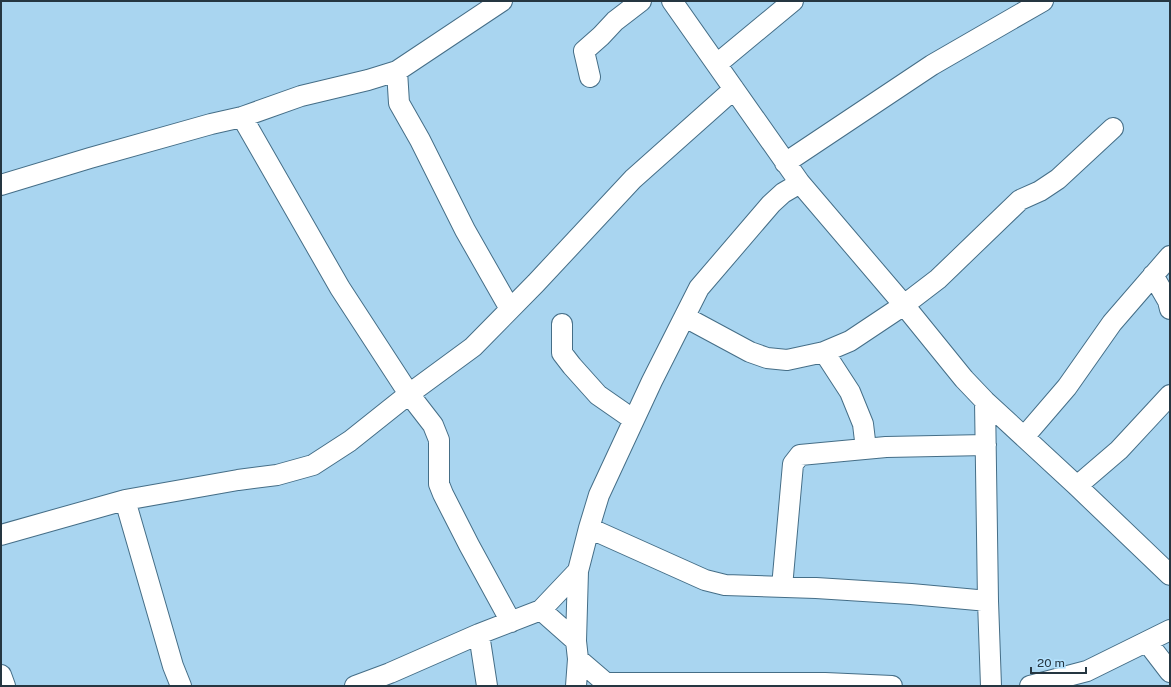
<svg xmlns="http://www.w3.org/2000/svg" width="1171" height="687" viewBox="0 0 1171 687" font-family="'Public Sans',sans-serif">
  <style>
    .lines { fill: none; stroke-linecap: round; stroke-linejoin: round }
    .street-casing { stroke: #456e87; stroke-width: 22 }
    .street { stroke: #fff; stroke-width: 20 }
  </style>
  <rect width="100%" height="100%" fill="#a9d5f0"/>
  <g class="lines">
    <defs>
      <path id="street" d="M672,1L800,183L904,305L964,379L985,401L1077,486L1170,575
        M717,64L793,1
        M397,71L399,103L420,140L465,230L510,309
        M590,77L584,51L601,36L615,21L641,1
        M242,117L340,288L409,394L433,425L439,440V484L443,494L469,545L511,622
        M785,163L932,65L1043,1
        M1,185L90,158L211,124L242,117L301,96L368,80L397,71L502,1
        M1153,275L1168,301L1170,309
        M685,317L750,352L767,358L787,360L824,352L850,341L904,305L938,279L1020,200L1040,191L1058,179L1113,128
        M562,324V353L572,366L598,395L634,420
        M824,352L850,392L863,424L866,449
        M985,401L988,601L991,686
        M1024,437L1067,387L1112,323L1170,256
        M1077,486L1119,450L1170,395
        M125,500L173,666L181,686
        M589,528L705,580L725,585L816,588L911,594L988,601
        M1,535L125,500L238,480L277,475L313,465L350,441L409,394L473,347L536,283L633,179L734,89
        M782,587L793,464L800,455L886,447L986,445
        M541,610L576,641
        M479,634L487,686
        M1147,642L1170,672
        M578,659L606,683H825L892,686
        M1,675L5,686
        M355,686L390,673L479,634L541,610L578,571
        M576,686L578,659L576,641L578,571L589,528L599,495L652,381L699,288L771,204L783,193L800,183
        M1030,686L1087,671L1170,630"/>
    </defs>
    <!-- street casing -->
    <use href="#street" class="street-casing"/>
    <!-- street -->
    <use href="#street" class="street"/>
  </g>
  <!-- border -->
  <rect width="1171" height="687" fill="none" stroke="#253641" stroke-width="4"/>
  <!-- scale -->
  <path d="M1031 667v6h55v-6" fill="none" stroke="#253641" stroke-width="2"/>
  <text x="1037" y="667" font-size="12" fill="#253641" stroke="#b5e2fe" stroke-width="3" paint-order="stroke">20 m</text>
</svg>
